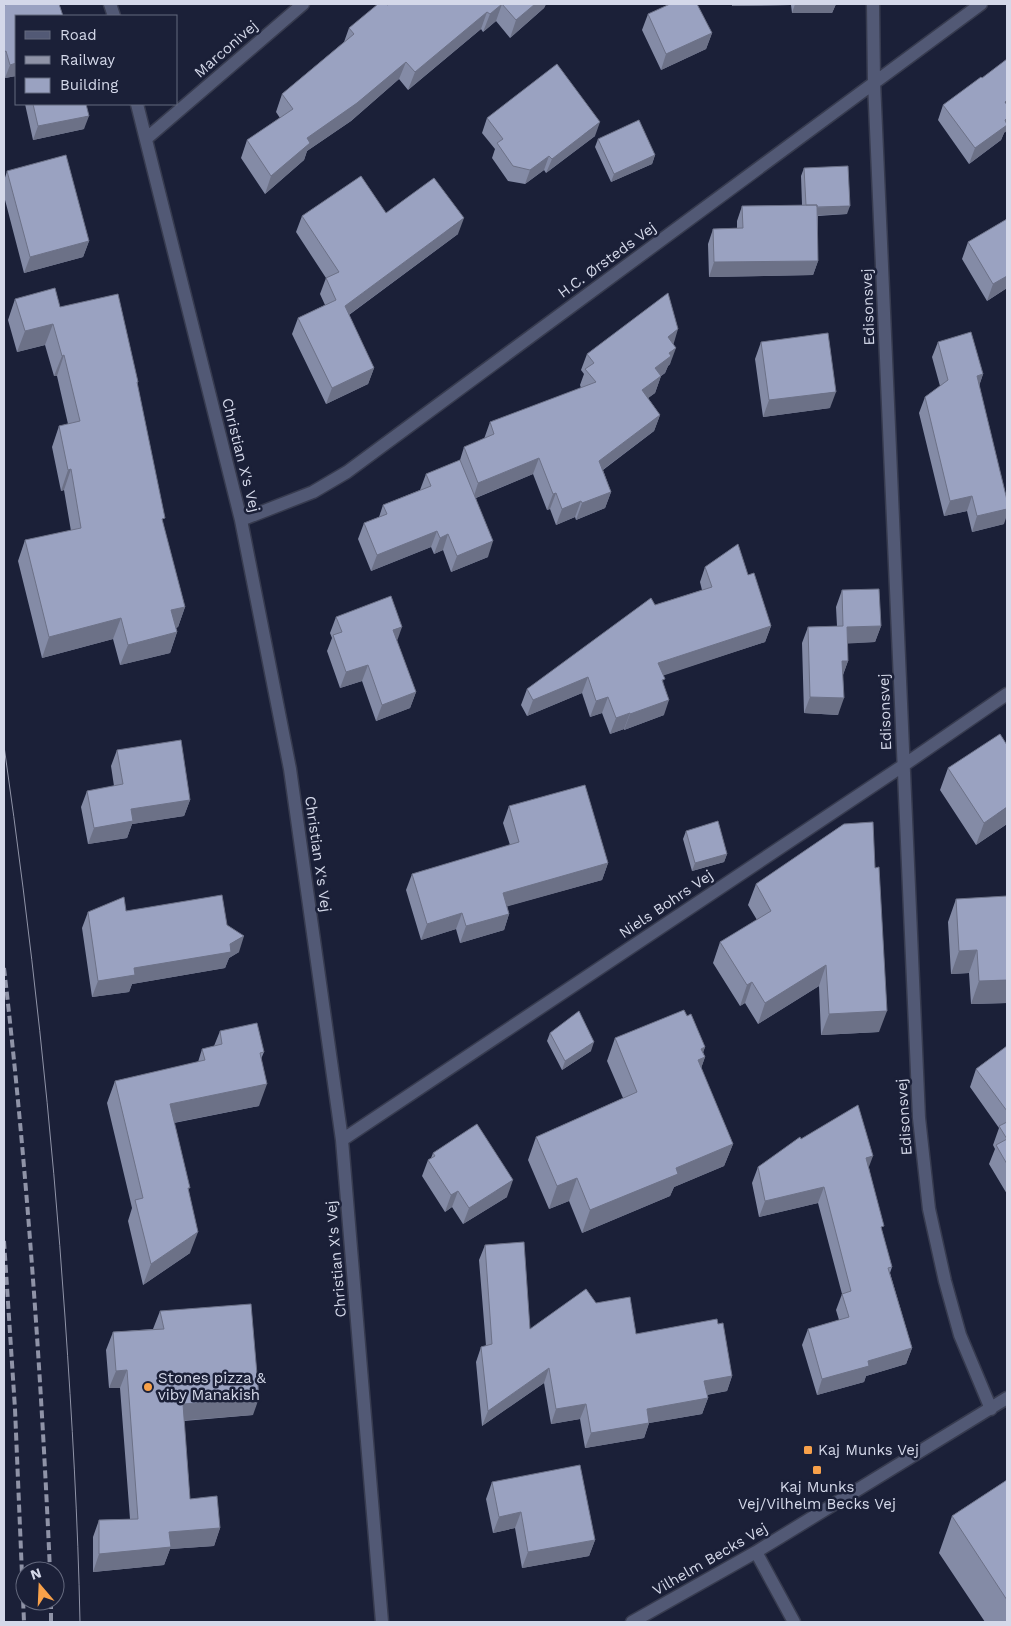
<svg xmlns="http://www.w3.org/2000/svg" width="1011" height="1626" viewBox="0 0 1011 1626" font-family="'Work Sans',sans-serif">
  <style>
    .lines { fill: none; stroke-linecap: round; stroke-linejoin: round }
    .minor-casing { stroke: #373b4f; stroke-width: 15 }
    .minor { stroke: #525975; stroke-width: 12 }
    .tram { stroke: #8f93a7; stroke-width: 1 }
    .rail { stroke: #8f93a7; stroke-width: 4; stroke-dasharray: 8 4; stroke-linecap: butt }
    .wall { fill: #848ba6 }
    .shaded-wall { fill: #6c7187 }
    .building { fill: #9aa2c1; stroke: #6c7187 }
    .poi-dot { fill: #f8a14a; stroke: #1b2038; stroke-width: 2 }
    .labels { text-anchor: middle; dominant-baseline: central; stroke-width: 5; stroke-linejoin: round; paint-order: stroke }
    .street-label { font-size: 15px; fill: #d4d8e9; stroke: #1b2038 }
    .poi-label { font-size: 15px; fill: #d4d8e9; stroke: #1b2038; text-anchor: start }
  </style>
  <rect width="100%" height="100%" fill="#1b2038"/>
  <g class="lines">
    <defs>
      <path id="minor" d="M110,4L114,16
        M873,4L874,82L919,1118L929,1209L945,1281L960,1335L991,1409
        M137,104L241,520L290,769L342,1140L382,1622
        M147,138L303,4
        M241,520L313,492L347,472L981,4
        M342,1140L904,765L1007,694
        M756,1552L794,1622
        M632,1622L756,1552L1007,1398"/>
    </defs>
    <!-- minor casing -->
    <use href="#minor" class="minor-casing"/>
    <!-- minor -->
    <use href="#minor" class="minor"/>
    <!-- tram -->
    <path class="tram" d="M4,746C31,935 52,1126 65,1317C72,1419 78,1521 80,1622"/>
    <!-- rail -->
    <path class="rail" d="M4,968C27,1168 41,1370 50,1571
      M4,1241L15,1409L24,1622
      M51,1601V1622"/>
  </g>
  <!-- wall -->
  <path class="wall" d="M389,4H546L544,8L510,38L496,21L483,32L481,29L408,90L399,79L351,121L307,151L304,160L265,194L241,158L247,140L280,118L276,112L282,94L344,42L349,28Z
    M732,4H836L832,13H792L791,5L732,6Z
    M4,5L16,16V76L5,78L4,75Z
    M648,14L712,33L706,49L661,70L642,30Z
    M25,104H86L84,129L33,140Z
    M943,105L1004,133L1001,140L969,164L938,120Z
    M487,118L595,136L546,173L544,170L525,184L508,181L492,158L495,149L482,133Z
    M598,139L655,155L652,164L611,182L595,147Z
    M804,168L847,214L818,216V261L813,275L709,277L708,244L713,229L737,228V221L742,206L802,205L801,176Z
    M7,171L89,241L83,257L24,273L4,196V181Z
    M386,213L458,234L349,315L374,368L368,384L326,404L292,334L298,318L325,305L320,294L326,278L296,232L302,216Z
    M1007,219V288L987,301L962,259L968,242Z
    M15,299L60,307L138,382L137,384L163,524L185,607L178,627L176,628L177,632L170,653L120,665L113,639L42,658L18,561L25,540L71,531L64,490L61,491L52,447L59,426L68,424L57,376H54L45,345L17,352L8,320Z
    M761,342L830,408L763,417L755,359Z
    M938,342L983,374L979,386L1004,524L972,532L967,511L944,516L919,413L925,397L940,386L932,357Z
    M673,344L670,364L668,366L665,373L661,376L655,393L648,398L660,415L654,431L603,470L611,492L605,508L576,520L575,517L556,525L550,509L547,510L533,474L476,498L488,557L451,572L443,550L434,554L431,547L371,571L358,539L364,523L379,517L383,505L420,490L426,474L460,460L464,447L484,439L490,422L581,388L580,385L584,374L581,370L587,354Z
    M705,567L748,575L771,626L765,642L663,675L664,715L624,730V729L610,734L602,713L590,717L582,693L527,716L521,705L527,689L655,605L702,590L700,582Z
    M842,590L881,626L875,642L847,643L848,661L843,675L838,715L804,713L802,643L808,627L837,626L836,607Z
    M336,617L397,641L416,692L410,708L376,721L362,681L340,688L327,651L332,638L330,633Z
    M117,750L190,800L184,816L132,824L127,838L88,844L81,807L87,791L114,786L111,766Z
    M948,768L1007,824L976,845L940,790Z
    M509,806L608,863L602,880L507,906L509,914L504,930L460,943L456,929L421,940L406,890L412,874L510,845L503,823Z
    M844,824L879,1032L821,1035L819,986L758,1024L745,1003L740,1006L713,963L720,942L757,920L748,905L756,884Z
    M686,831L727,854L724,862L692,871L683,839Z
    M956,899L1007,1003L971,1004L969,973L951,974L948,922Z
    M126,911L227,925L239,952L229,958L225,968L132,984L129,992L92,997L82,928L88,912Z
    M687,1016L705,1047L703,1052L705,1057L701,1068L733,1144L724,1166L674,1187L670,1196L582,1233L569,1201L549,1209L528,1160L536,1137L623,1098L607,1061L615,1038Z
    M220,1031L264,1052L261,1059L259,1106L174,1123L189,1191L190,1253L143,1285L128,1221L132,1208L107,1103L115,1081L198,1062L202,1049L214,1046Z
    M550,1033L591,1051L562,1070L547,1041Z
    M1007,1046V1194L989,1164L995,1149L993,1145L999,1128L970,1087L976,1069Z
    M801,1139L869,1168L882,1231L892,1267L890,1273L912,1348L906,1364L866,1376L864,1382L817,1395L802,1345L808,1329L839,1320L836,1310L842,1294L818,1203L759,1217L752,1183L758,1167Z
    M433,1153L507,1197L463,1224L452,1207L445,1212L422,1176L428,1160L431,1158Z
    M485,1245L530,1329L596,1303L636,1334L718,1324L732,1376L727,1391L707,1395L708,1398L702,1414L649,1423L644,1438L585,1448L580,1419L551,1424L544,1383L482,1426L476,1362L481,1347L486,1346L479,1260Z
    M160,1311L253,1415L184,1421L190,1499L220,1528L214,1546L170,1549L164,1565L93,1572V1537L99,1520L130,1519L120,1388H109L106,1350L113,1332L153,1329Z
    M1007,1480V1622H985L939,1553L952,1516Z
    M492,1482L595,1540L589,1556L522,1568L515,1528L493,1533L486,1499Z"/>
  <!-- shaded-wall -->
  <path class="shaded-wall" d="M502,4L496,21L483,32L490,14Z
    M535,4H546L544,8L510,38L516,20Z
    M733,4H792L791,5L732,6Z
    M795,4H836L832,13H792Z
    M487,12L481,29L408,90L415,72Z
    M712,33L706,49L661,70L666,54Z
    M406,62L399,79L351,121L307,151L304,160L265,194L271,176L307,138Z
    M16,63V76L5,78L10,65Z
    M89,116L84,129L33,140L38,126Z
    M1007,118V131L1004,133L1001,140L969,164L975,148Z
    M600,122L595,136L546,173L552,159Z
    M655,155L652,164L611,182L614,174Z
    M549,156L544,170L525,184L530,170Z
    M850,206L847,214L803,216L806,208Z
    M464,218L458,234L339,322L345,306Z
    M89,241L83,257L24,273L30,257Z
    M818,261L813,275L709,277L714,262Z
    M1007,276V288L987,301L993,284Z
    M53,324L45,345L17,352L25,331Z
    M678,329L673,346L668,337Z
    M676,348L670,364L668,366L665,373L649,385L655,368L669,353Z
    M64,355L57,376H54L62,356Z
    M374,368L368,384L326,404L332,388Z
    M983,374L978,389L977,376Z
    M661,376L655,393L636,407L642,390Z
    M836,392L830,408L763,417L769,400Z
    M660,415L654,431L593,477L599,461Z
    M539,458L533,474L473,499L478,483Z
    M71,469L64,490L61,491L68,470Z
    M611,492L605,508L576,520L582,503Z
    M556,493L550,509L547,510L553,494Z
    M972,496L967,511L944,516L950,501Z
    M581,501L575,517L556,525L562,509Z
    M1007,509V515L1004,524L972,532L977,516Z
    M437,531L431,547L371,571L377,555Z
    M448,534L443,550L434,554L440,538Z
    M493,541L488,557L451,572L457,556Z
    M185,607L178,627L164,631L171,610Z
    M121,618L113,639L42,658L49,637Z
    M771,626L765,642L653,679L658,663Z
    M881,626L875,642L841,644L847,627Z
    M402,627L396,644L393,630Z
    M177,632L170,653L120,665L128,645Z
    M842,661H848L842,677Z
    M368,665L362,681L340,688L346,672Z
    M588,677L582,693L527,716L533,700Z
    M416,692L410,708L376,721L382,705Z
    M608,697L602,713L590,717L596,701Z
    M810,697L844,698L838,715L804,713Z
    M669,700L664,715L624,730L630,714Z
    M630,713L624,729L610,734L616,718Z
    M190,800L184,816L132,824L127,838L88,844L94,828L131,809Z
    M1007,807V824L976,845L984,823Z
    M727,854L724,862L692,871L695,863Z
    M608,863L602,880L498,909L503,893Z
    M462,913L456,929L421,940L427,924Z
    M509,914L504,930L460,943L466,926Z
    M244,936L239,952L229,958L225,968L132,984L129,992L92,997L98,981L134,968L230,944Z
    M977,950L969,973L951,974L959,951Z
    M826,965L819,986L758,1024L765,1003Z
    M1007,980V1003L971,1004L979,981Z
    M752,982L745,1003L740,1006L747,985Z
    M887,1011L879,1032L821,1035L829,1014Z
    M594,1042L591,1051L562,1070L565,1061Z
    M705,1047L701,1059L705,1057L697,1080L690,1082L701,1049Z
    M267,1084L259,1106L162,1125L170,1104Z
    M733,1144L724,1166L674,1187L670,1196L582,1233L590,1210L676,1168Z
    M873,1156L867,1172L866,1158Z
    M577,1178L569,1201L549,1209L557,1186Z
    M513,1180L507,1197L463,1224L469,1208Z
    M824,1187L818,1203L759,1217L765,1201Z
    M458,1191L452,1207L445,1212L451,1195Z
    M198,1232L190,1253L143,1285L151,1264Z
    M912,1348L906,1364L866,1376L864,1382L817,1395L822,1379L868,1361Z
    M549,1368L544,1383L482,1426L488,1411Z
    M127,1370L120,1388H109L116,1371Z
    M732,1376L727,1391L699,1396L704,1381Z
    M259,1398L253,1415L176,1421L183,1404Z
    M708,1398L702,1414L649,1423L644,1438L585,1448L591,1433L647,1409Z
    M586,1404L580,1419L551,1424L556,1409Z
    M521,1512L515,1528L493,1533L499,1517Z
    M220,1528L214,1546L170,1549L164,1565L93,1572L99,1554L169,1532Z
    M595,1540L589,1556L522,1568L528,1552Z"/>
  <!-- building -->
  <path class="building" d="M9,4H59L63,16H16V63L10,65L6,51L4,52V5Z
    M378,4H386L388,5L389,4H502L490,14L487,12L415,72L406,62L357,103L307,138L310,143L271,176L247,140L293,109L282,94L354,34L349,28Z
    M502,4H535L516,20Z
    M670,4H697L712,33L666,54L648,14Z
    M1007,59V100L1005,102L1007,105V118L1005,120L1007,125L975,148L943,105L981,77L982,78Z
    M557,64L600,122L552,159L549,156L530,170L513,166L497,143L503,139L487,118Z
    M33,104H86L89,116L38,126Z
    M639,120L655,155L614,174L598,139Z
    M66,155L89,241L30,257L7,171Z
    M848,166L850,206L817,207V205H806L804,168Z
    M361,176L386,213L434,178L464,218L345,306L374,368L332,388L298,318L336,300L326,278L339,272L302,216Z
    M817,205L818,261L714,262L713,229L743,228L742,206Z
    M1007,219V276L993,284L968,242Z
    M55,288L60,307L118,294L138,382H137L165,518L162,519L185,607L171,610L177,632L128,645L121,618L49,637L25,540L81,528L71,469L68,470L59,426L80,421L64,355L62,356L53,324L25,331L15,299Z
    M668,293L678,329L668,337L676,348L669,353L671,356L655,368L661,376L642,390L660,415L599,461L611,492L582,503L581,501L562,509L556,493L553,494L539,458L478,483L464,447L494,434L490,422L596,382L585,369L594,363L587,354Z
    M971,332L983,374L977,376L1007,500V509L977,516L972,496L950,501L925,397L948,380L938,342Z
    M828,333L836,392L769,400L761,342Z
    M460,460L493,541L457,556L448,534L440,538L437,531L377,555L364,523L387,514L383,505L431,486L426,474Z
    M738,544L748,575L754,573L771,626L658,663L665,679L662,680L669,700L630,714V713L616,718L608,697L596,701L588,677L533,700L527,689L651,598L655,605L712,587L705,567Z
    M879,589L881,626L847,627L848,661H842L844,698L810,697L808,627L843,626L842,590Z
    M391,596L402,627L393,630L416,692L382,705L368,665L346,672L333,635L342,632L336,617Z
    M1000,734L1007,745V807L984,823L948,768Z
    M181,740L190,800L131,809L133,821L94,828L87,791L123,784L117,750Z
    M585,785L608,863L503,893L509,914L466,926L462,913L427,924L412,874L519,842L509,806Z
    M718,821L727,854L695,863L686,831Z
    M873,822L875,868L879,867L887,1011L829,1014L826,965L765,1003L752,982L747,985L720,942L771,911L756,884L844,824Z
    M222,895L227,925L244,936L230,944L231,952L134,968L135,975L98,981L88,912L124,897L126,911Z
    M1007,896V980L979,981L977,950L959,951L956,899Z
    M684,1010L687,1016L691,1014L705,1047L701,1049L705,1057L698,1060L733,1144L676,1168L678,1174L590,1210L577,1178L557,1186L536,1137L637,1092L615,1038Z
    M579,1011L594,1042L565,1061L550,1033Z
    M257,1023L264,1052L260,1053L267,1084L170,1104L190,1188H188L198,1232L151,1264L135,1200L143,1198L115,1081L205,1060L202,1049L222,1044L220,1031Z
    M1007,1046V1111L976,1069Z
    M858,1105L873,1156L866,1158L884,1226L881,1227L892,1267L888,1268L912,1348L868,1361L869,1366L822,1379L808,1329L849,1317L842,1294L851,1291L824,1187L765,1201L758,1167L800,1137L801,1139Z
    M1007,1122V1164L996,1145L1007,1139L999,1126Z
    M477,1124L513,1180L469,1208L458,1191L451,1195L428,1160L435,1156L433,1153Z
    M524,1242L530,1329L586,1289L596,1303L630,1297L636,1334L717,1319L718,1324L723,1323L732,1376L704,1381L708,1398L647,1409L649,1423L591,1433L586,1404L556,1409L549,1368L488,1411L481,1347L492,1344L485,1245Z
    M251,1304L259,1398L183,1404L190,1499L217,1496L220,1528L169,1532L171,1547L99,1554V1520L138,1519L127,1370L116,1371L113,1332L164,1329L160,1311Z
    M580,1465L595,1540L528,1552L521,1512L499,1517L492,1482Z
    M1007,1480V1600L952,1516Z"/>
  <!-- markers -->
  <g class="poi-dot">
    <circle cx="148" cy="1387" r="5"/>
    <rect x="803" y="1445" width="10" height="10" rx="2.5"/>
    <rect x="812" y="1465" width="10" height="10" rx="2.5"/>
  </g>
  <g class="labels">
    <!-- street labels -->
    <g class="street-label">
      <text transform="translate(226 49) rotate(-41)">Marconivej</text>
      <text transform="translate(607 260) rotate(-36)">H.C. Ørsteds Vej</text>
      <text transform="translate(868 307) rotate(-92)">Edisonsvej</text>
      <text transform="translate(241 455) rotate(76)">Christian X's Vej</text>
      <text transform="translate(885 712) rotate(-92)">Edisonsvej</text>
      <text transform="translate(318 854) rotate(82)">Christian X's Vej</text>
      <text transform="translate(666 904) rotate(-34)">Niels Bohrs Vej</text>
      <text transform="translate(904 1117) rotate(-94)">Edisonsvej</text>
      <text transform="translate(336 1259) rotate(-95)">Christian X's Vej</text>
      <text transform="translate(710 1559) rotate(-30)">Vilhelm Becks Vej</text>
    </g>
    <!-- poi labels -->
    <g class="poi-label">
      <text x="158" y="1378">Stones pizza &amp;<tspan x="158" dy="17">viby Manakish</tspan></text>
      <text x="818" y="1450">Kaj Munks Vej</text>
      <text x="817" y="1487" text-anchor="middle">Kaj Munks<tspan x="817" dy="17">Vej/Vilhelm Becks Vej</tspan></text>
    </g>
  </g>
  <!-- border -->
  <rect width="1011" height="1626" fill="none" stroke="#d4d8e9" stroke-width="10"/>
  <!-- legend -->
  <rect x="15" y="15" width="162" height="90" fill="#1b2038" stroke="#656a7f"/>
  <rect x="25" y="31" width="25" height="8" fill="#525975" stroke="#656a7f"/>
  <text x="60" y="40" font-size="15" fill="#d4d8e9">Road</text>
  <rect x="25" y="56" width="25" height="8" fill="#8f93a7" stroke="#656a7f"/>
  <text x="60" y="65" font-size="15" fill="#d4d8e9">Railway</text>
  <rect x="25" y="78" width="25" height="15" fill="#9aa2c1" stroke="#656a7f"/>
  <text x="60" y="90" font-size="15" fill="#d4d8e9">Building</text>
  <!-- north arrow -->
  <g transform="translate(40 1586) rotate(341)"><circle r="24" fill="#1b2038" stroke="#656a7f"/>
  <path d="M0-4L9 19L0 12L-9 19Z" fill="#f8a14a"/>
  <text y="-8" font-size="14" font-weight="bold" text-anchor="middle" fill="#d4d8e9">N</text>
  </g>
</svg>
